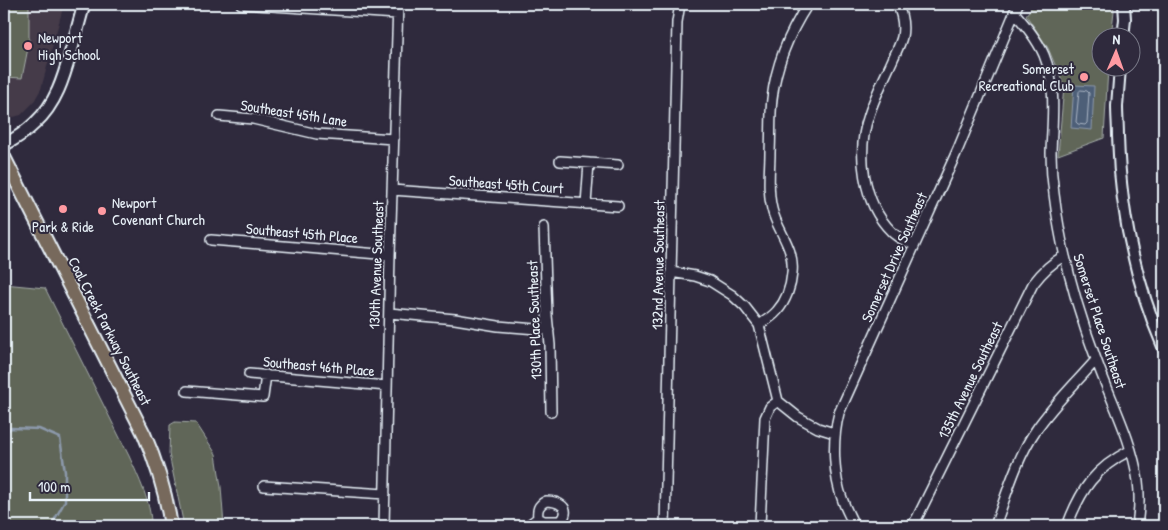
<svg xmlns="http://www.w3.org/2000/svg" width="1168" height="530" viewBox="0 0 1168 530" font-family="'Patrick Hand',sans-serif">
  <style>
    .built { fill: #443a48 }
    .green { fill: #606659; stroke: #a4aca8 }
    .water { fill: #4e5e78; stroke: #8c99ab }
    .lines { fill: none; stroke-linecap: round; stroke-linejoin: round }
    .shore { stroke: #aab6c5; stroke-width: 1 }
    .stream { stroke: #8c99ab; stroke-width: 2.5 }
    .minor-casing { stroke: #e8f1f8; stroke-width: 12 }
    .tertiary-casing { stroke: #e8f1f8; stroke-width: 14 }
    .secondary-casing { stroke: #e8f1f8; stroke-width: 15 }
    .primary-casing { stroke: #e8f1f8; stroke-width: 16 }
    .minor { stroke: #2f2a3d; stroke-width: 9 }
    .tertiary { stroke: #2f2a3d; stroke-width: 10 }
    .secondary { stroke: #2f2a3d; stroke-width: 11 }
    .primary { stroke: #77695c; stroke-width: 12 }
    .poi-dot { fill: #ff9aa2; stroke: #2f2a3d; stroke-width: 2 }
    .labels { text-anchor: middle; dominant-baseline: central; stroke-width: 4; stroke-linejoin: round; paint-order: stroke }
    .poi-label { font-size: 15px; fill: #e8f1f8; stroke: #2f2a3d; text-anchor: start }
    .street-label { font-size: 15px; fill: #e8f1f8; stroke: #2f2a3d }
  </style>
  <rect width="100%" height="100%" fill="#2f2a3d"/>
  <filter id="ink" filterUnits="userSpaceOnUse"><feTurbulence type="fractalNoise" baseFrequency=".02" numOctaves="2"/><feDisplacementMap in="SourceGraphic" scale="10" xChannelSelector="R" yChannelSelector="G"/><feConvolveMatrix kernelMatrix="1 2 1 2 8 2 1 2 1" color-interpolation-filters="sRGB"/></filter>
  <g filter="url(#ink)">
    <!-- built -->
    <path class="built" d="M4,4H64L41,89L33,103L21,115L10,118L4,117Z"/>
    <!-- green -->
    <path class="green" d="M4,4H29V43L22,78L4,77Z
      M1034,4H1113L1114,11L1111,37L1100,38V68H1108L1104,138L1058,155L1064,86L1048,48L1026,15Z
      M4,284L45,288L129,456C138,476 152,505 151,526H4Z
      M175,422L196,423L216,454L221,487L224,526H184L169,454L170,425Z"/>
    <!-- water -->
    <path class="water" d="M1074,85L1094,86L1092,130L1071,128Z"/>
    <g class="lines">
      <!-- shore -->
      <path class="shore" d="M1081,90L1087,91L1089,93L1087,123L1085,125L1078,124L1076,122L1079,92Z"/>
      <!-- stream -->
      <path class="stream" d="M4,433L11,428L39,429L60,438L65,472V501L51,526"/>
      <defs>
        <path id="minor" d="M241,4L397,14
          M897,4C902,14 904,26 902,37C900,45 896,52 893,59C885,77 875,96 869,115C856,152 863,203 891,231C897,238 906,241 914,245
          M1014,12C1025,25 1037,39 1044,55C1057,87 1052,119 1051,153C1051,167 1052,180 1054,194C1061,251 1076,306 1096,359C1110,399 1132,439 1138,481C1140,496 1139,512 1137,526
          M219,116L253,119L317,134L394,139
          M560,161L618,165
          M392,190L618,206
          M586,204L589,163
          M544,227L547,315L550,345L551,412
          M211,240L390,255
          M671,272L695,276L710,281L732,295L745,307L759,325L778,401L798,417L818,428L834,433
          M389,313L455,319L498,326L549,330
          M759,325C765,321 772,317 777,311C786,301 791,286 792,273C795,247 777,231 772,209C767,190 770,170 770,152C771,134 770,116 772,99C776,64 789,33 808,4
          M249,374L387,386
          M187,391L263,397L266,375
          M264,486L385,494
          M546,501C557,501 573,507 561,521H544L538,518C537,510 538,505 546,501Z
          M384,526L390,255L398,4
          M527,526L538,518
          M665,526L677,22L680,4
          M760,526L765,418L770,407L778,401
          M854,526C851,518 846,510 843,501C833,476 832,440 839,413L958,149L1018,4
          M912,526L917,518L1033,284C1042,272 1051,263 1064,256
          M995,526C1006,496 1017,457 1036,430C1053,405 1076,383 1096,360
          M1067,526C1081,489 1095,468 1131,450"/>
        <path id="tertiary" d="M1123,38L1125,19L1124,4
          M1120,68C1119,80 1118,93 1117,106C1117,116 1118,126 1118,136C1120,209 1135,282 1164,349"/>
        <path id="secondary" d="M4,145C15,139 26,132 35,123C57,103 64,76 72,48C76,33 80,19 84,4"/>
        <path id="primary" d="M4,157L144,434C157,464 166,494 171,526"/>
      </defs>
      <!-- minor casing -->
      <use href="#minor" class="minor-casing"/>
      <!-- tertiary casing -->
      <use href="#tertiary" class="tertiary-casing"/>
      <!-- secondary casing -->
      <use href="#secondary" class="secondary-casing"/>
      <!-- primary casing -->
      <use href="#primary" class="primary-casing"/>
      <!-- minor -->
      <use href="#minor" class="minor"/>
      <!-- tertiary -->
      <use href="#tertiary" class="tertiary"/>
      <!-- secondary -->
      <use href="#secondary" class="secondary"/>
      <!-- primary -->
      <use href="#primary" class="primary"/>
    </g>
  </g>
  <!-- markers -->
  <g class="poi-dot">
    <circle cx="28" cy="46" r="5"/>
    <circle cx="1084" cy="77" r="5"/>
    <circle cx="63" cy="209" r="5"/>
    <circle cx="102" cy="211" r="5"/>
  </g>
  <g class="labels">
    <!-- poi labels -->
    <g class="poi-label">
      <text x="38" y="37">Newport<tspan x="38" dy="17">High School</tspan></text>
      <text x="1074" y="68" text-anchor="end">Somerset<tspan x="1074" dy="17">Recreational Club</tspan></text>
      <text x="112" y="202">Newport<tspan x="112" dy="17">Covenant Church</tspan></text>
      <text x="63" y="226" text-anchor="middle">Park &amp; Ride</text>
    </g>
    <!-- street labels -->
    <g class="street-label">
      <text transform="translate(294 113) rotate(9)">Southeast 45th Lane</text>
      <text transform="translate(506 184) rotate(4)">Southeast 45th Court</text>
      <text transform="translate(302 233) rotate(5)">Southeast 45th Place</text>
      <text transform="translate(894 257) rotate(-66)">Somerset Drive Southeast</text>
      <text transform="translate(376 265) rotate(-88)">130th Avenue Southeast</text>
      <text transform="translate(658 265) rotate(-89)">132nd Avenue Southeast</text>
      <text transform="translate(534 320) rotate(-92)">130th Place Southeast</text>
      <text transform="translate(1100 321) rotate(72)">Somerset Place Southeast</text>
      <text transform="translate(110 331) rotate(63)">Coal Creek Parkway Southeast</text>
      <text transform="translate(319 366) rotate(5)">Southeast 46th Place</text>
      <text transform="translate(970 380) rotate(-64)">135th Avenue Southeast</text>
    </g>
  </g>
  <!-- margin -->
  <rect width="1168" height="530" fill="none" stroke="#2f2a3d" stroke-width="20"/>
  <rect x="10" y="10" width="1148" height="510" fill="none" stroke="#e8f1f8" stroke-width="2" filter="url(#ink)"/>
  <!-- north arrow -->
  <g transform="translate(1116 52) rotate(2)"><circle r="24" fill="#2f2a3d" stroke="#797a88"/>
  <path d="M0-4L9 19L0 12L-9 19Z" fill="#ff9aa2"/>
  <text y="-8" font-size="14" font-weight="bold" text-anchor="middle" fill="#e8f1f8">N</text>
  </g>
  <!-- scale -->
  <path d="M30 492v8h119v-8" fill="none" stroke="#e8f1f8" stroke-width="2.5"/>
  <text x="38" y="492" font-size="15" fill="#e8f1f8" stroke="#2f2a3d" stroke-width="4" paint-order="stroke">100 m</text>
</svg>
